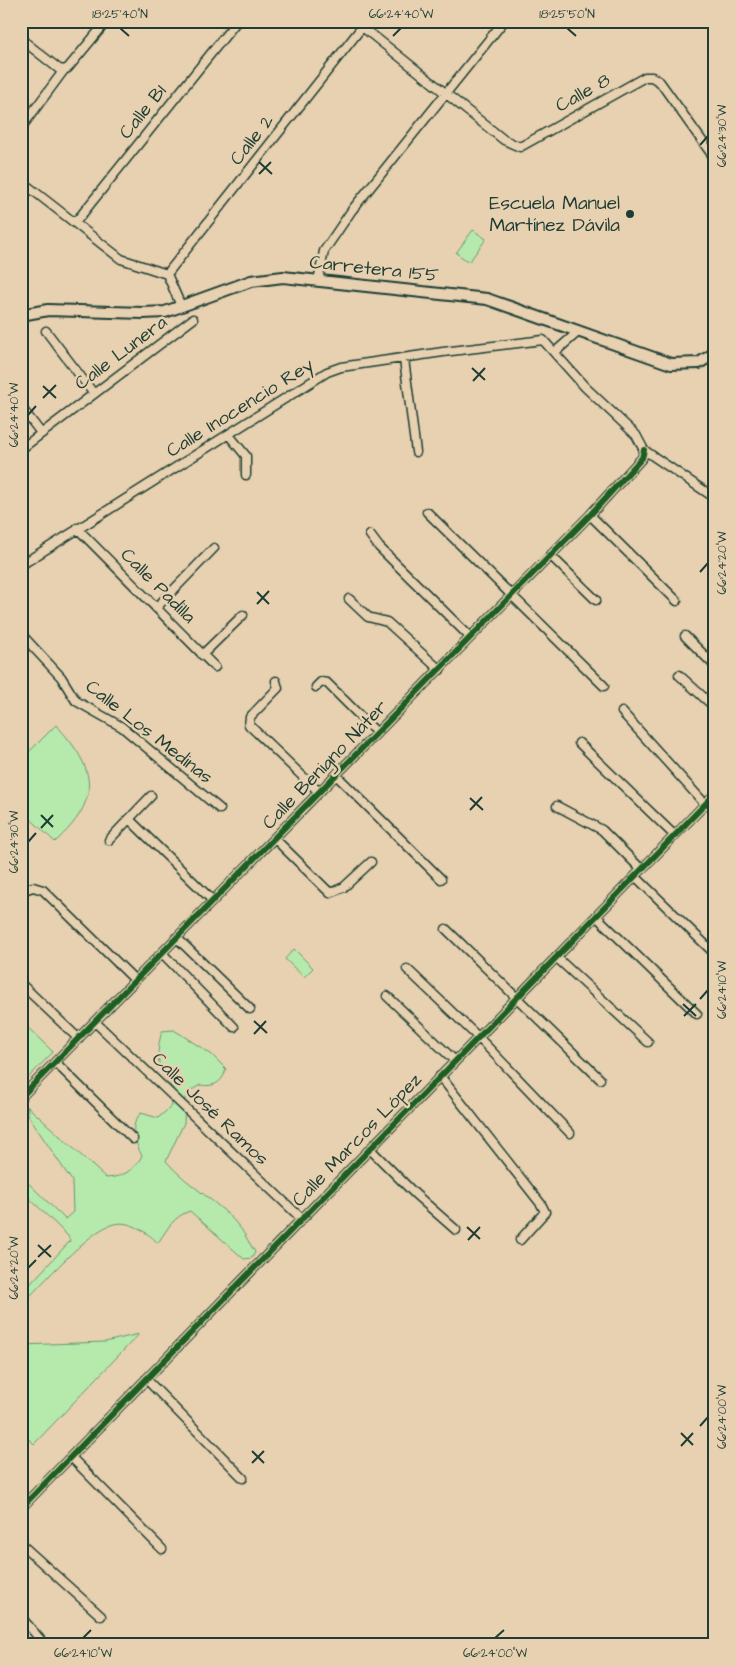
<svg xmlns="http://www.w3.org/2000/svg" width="736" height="1666" viewBox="0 0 736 1666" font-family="'Architects Daughter',sans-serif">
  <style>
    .green { fill: #b5eaac; stroke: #6a9470 }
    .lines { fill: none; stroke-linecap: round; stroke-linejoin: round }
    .minor-casing { stroke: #1f3d34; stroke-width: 11 }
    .tertiary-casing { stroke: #1f3d34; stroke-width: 14 }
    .minor { stroke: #e7d1b0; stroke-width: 8 }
    .tertiary { stroke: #e7d1b0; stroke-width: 10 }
    .cycleway-casing { stroke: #e7d1b0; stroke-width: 9 }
    .cycleway { stroke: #1b5e20; stroke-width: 6 }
    .ticks { fill: none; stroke: #1f3d34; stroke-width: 2 }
    .poi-dot { fill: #1f3d34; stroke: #e7d1b0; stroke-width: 2 }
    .labels { text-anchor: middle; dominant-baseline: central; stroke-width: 5; stroke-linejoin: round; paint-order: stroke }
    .street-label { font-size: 19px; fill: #1f3d34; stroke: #e7d1b0 }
    .poi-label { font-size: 19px; fill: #1f3d34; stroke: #e7d1b0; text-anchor: end }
    .neatline { fill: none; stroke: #1f3d34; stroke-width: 2 }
    .ticks-label { font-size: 12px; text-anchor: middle; fill: #1f3d34 }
  </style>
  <rect width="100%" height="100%" fill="#e7d1b0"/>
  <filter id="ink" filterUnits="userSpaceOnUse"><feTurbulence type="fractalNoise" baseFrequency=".02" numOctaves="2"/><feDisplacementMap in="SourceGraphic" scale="10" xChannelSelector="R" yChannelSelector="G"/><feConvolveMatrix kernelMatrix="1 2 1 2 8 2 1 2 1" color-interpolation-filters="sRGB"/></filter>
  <g filter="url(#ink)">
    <!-- green -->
    <path class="green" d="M473,230L486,239L469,262L456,253Z
      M56,725C98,770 101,800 55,842L21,810V760Z
      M294,949L313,968L304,977L285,959Z
      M21,1021L53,1052L21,1085Z
      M174,1030L211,1054L226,1069C222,1084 213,1087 200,1085L190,1091L185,1099L184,1123L166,1161C188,1187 221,1202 241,1229C246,1236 250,1245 255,1252L252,1258L244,1259L190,1211C174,1216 167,1229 158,1243C147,1232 130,1220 114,1224C89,1229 41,1286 21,1305V1294L70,1241L68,1236L21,1190V1176L65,1219L73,1212L72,1181L29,1117L27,1106L106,1178C123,1177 133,1171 142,1156C135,1141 128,1127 141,1113L158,1118L172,1106L173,1088C157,1070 155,1055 162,1031Z
      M139,1334L34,1444L21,1432V1345L105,1342Z"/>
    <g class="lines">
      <defs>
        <path id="minor" d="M355,21L504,140L520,147L645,77H652L660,82L715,159
          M21,39L59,69L64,70
          M21,128L64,70L68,68L107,21
          M21,181L121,259L167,274
          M75,223L237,21
          M167,274L362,27
          M167,274L181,306
          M318,281L324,251L352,210L504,21
          M46,331L94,394
          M555,352L579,331
          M404,359L416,452
          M21,407L41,433
          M229,435L246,456V475
          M21,449L193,319
          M427,512L604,686
          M590,515L677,601
          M77,528L215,667
          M370,535L379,547L470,637
          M550,555L596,600
          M21,565L327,372L341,367L443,352L543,340L585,387L636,435L644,450L715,498
          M349,599L368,617L387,622L440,670
          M156,608L214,548
          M21,634L61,677L76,701L122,727L220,809
          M685,636L715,666
          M202,655L243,615
          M679,675L711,704H715
          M276,681L278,688L250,717L249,725L319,792
          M316,687L321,682L327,683L377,733
          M622,712L705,804
          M579,743L674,835
          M336,775L441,879
          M557,806L602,830L641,869
          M129,819L213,901
          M274,838L330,893L344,887L371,862
          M109,840L151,796
          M635,876L715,954
          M21,891L33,887L43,890L135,980
          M596,916L697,1014
          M446,929L600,1079
          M177,938L250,1009
          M162,953L234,1027
          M556,957L648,1042
          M407,969L478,1037L570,1133
          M21,984L79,1039
          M387,996L455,1061
          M95,1022L302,1219
          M55,1062L133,1139
          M440,1076L541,1204L545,1212L520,1240
          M21,1097L590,515L642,458L644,450
          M370,1149L415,1194L456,1230
          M146,1379L243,1478
          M71,1457L162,1549
          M21,1508L715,794
          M21,1544L101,1616
          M21,1617L45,1645"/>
        <path id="tertiary" d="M21,315L48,310L143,313L165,312L251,281L283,277L487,299L671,364L699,363L715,353"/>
      </defs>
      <!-- minor casing -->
      <use href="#minor" class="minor-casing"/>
      <!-- tertiary casing -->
      <use href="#tertiary" class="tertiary-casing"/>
      <!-- minor -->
      <use href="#minor" class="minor"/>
      <!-- tertiary -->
      <use href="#tertiary" class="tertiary"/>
      <defs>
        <path id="cycleway" d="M21,1097L590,515L642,458L644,450
          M21,1508L715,794"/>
      </defs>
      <!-- cycleway casing -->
      <use href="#cycleway" class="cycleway-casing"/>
      <!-- cycleway -->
      <use href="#cycleway" class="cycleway"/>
    </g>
  </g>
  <!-- ticks -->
  <path class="ticks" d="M120,28L129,36M567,28L576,36M393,36L401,28M700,145L708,136M259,162L272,174M259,174L271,162M472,368L485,380M473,381L485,368M43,386L56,398M43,398L56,385M28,415L36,406M700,572L708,563M257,592L269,604M257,604L269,591M470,798L483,810M470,810L482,797M41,815L53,827M41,828L53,815M28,842L36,833M700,999L708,990M683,1004L696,1016M684,1016L696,1004M254,1021L267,1033M254,1034L266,1021M467,1227L480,1239M468,1240L480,1227M38,1245L51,1257M38,1257L51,1245M28,1268L36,1260M700,1426L708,1417M681,1433L693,1445M681,1446L693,1433M252,1451L264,1463M252,1463L264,1451M83,1638L91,1630M495,1638L504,1630"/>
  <!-- markers -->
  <circle class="poi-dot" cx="630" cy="214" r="5"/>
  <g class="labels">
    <!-- street labels -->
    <g class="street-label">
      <text transform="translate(583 93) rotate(-29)">Calle 8</text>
      <text transform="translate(143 112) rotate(-51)">Calle B1</text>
      <text transform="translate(252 140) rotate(-52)">Calle 2</text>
      <text transform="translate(374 269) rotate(6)">Carretera 155</text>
      <text transform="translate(121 353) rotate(-37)">Calle Lunera</text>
      <text transform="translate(240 408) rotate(-32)">Calle Inocencio Rey</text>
      <text transform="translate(158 586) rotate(45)">Calle Padilla</text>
      <text transform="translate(149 732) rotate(38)">Calle Los Medinas</text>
      <text transform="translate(325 765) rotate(-46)">Calle Benigno Náter</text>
      <text transform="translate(210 1109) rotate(44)">Calle José Ramos</text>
      <text transform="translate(357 1140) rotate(-46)">Calle Marcos López</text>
    </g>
    <!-- poi labels -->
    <g class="poi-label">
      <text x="620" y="203">Escuela Manuel<tspan x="620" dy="22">Martínez Dávila</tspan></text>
    </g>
  </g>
  <!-- margin -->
  <rect width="736" height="1666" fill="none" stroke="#e7d1b0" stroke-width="55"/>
  <rect x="28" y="28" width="680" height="1610" class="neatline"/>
  <g class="ticks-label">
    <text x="120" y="18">18°25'40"N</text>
    <text x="401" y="18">66°24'40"W</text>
    <text x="567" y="18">18°25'50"N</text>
    <text transform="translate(722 136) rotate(-90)" y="4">66°24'30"W</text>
    <text transform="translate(14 415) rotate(-90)" y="4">66°24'40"W</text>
    <text transform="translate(722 563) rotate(-90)" y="4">66°24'20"W</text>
    <text transform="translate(14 842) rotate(-90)" y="4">66°24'30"W</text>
    <text transform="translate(722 990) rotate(-90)" y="4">66°24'10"W</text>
    <text transform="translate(14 1268) rotate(-90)" y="4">66°24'20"W</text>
    <text transform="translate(722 1417) rotate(-90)" y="4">66°24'00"W</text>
    <text x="83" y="1657">66°24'10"W</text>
    <text x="495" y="1657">66°24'00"W</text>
  </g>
</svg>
